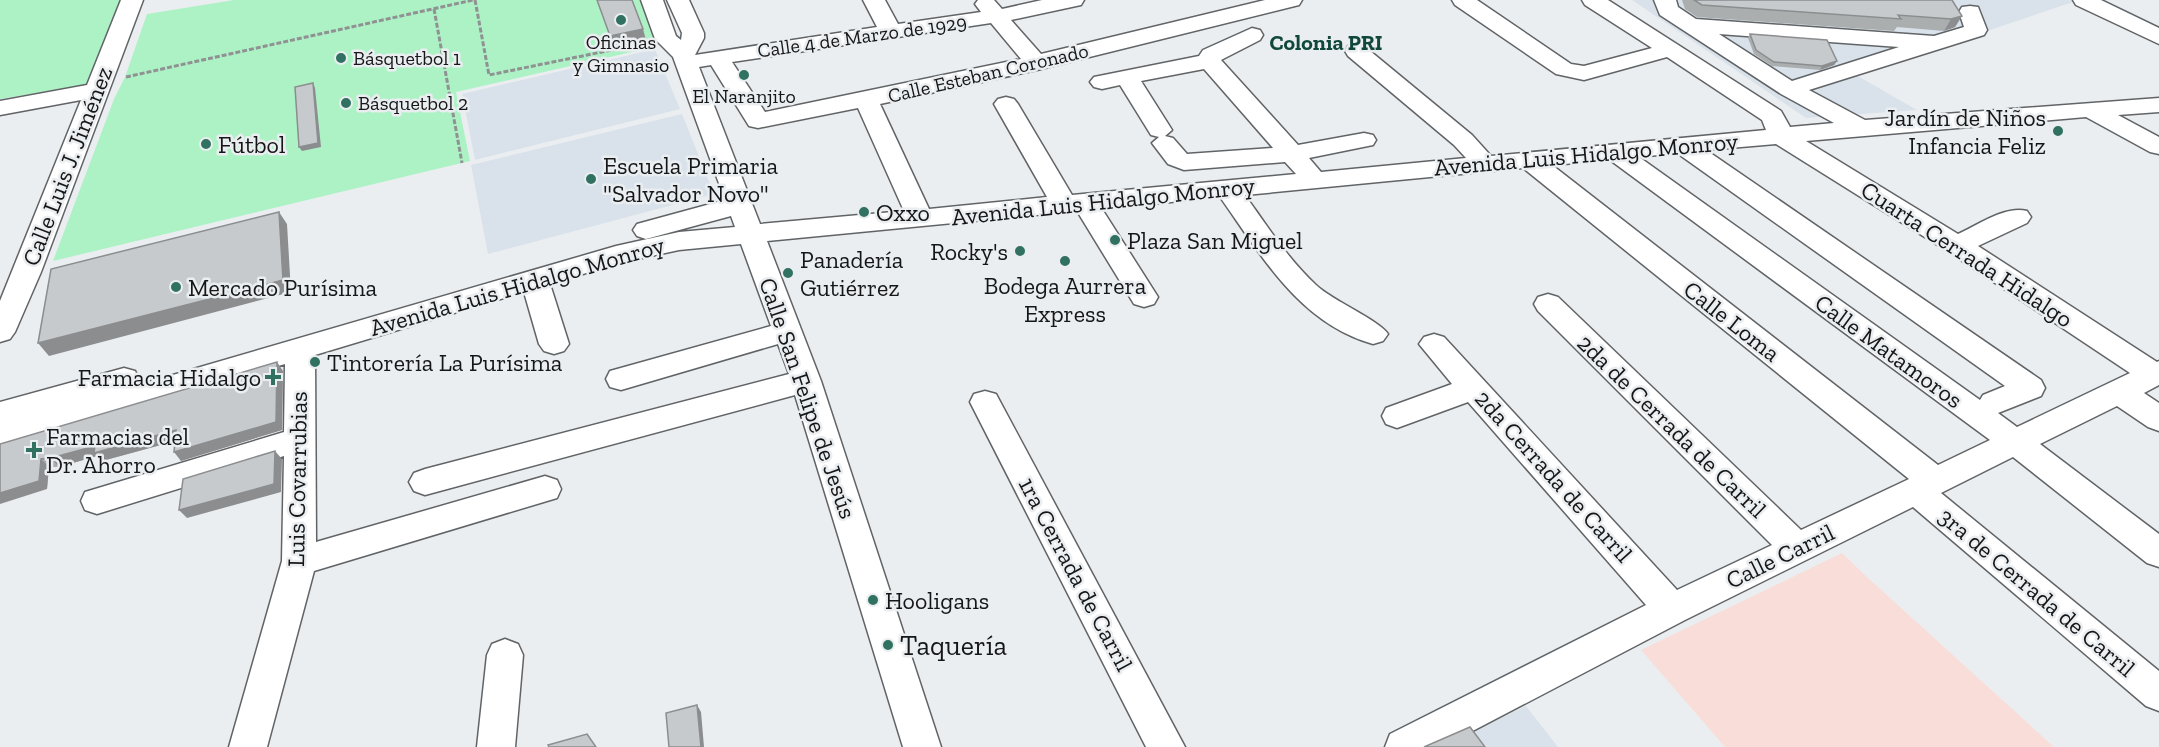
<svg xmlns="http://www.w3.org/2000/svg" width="2159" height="747" viewBox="0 0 2159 747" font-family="'Zilla Slab',serif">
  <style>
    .commercial { fill: #f8ddd8 }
    .built { fill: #d9e2ea }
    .green { fill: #adf2c5 }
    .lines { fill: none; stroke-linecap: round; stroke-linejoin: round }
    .minor-casing { stroke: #616466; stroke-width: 3 }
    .path { stroke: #8f9193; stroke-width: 3; stroke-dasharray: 5 2; stroke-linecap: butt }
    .minor { fill: #fff; fill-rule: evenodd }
    .wall { fill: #abaeaf }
    .shaded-wall { fill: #8b8d8f }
    .building { fill: #c7cacc; stroke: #8b8d8f; stroke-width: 1.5 }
    .poi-dot { fill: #307161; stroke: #ebeef1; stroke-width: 2 }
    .labels { text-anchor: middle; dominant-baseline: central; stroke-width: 5; stroke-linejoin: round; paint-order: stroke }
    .far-street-label { font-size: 20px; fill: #151617; stroke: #ebeef1 }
    .far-poi-label { font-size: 20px; fill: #151617; stroke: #ebeef1 }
    .far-neighbourhood-label { font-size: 22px; font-weight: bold; fill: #11483c; stroke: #ebeef1 }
    .poi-label { font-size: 24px; fill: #151617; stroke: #ebeef1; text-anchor: start }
    .street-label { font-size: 24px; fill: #151617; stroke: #ebeef1 }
    .near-poi-label { font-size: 28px; fill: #151617; stroke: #ebeef1; text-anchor: start }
  </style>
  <rect width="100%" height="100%" fill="#ebeef1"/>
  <!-- commercial -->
  <path class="commercial" d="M1842,553L1868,578L2054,747H1725L1641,650Z"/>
  <!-- built -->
  <path class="built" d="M1632,0H2067L2076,1L1856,75L1917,110L1806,118Z
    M655,49L680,109L475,160L462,94Z
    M682,114L714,194L488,254L471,165Z
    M1526,706L1558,747H1441Z"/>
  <!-- green -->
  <path class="green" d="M0,0H124L92,84L0,99Z
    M234,0H641L658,46L456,92L470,161L53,261L114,99L125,77L147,14Z"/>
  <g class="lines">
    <defs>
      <path id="minor" d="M121,0H143L41,272L15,332L10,339L0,342V301L81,100L0,115V101L87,85Z
        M641,0H663L676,36L681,40L682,33L667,0H689L704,33V38L695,55L877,27L863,0H885L898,24L981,12L975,4L978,0H994L1002,9L1042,0H1084L1081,5L1011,20L1041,54L1265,0H1302L1299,5L1037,70L880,104L929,209L1047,197L994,104L998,99L1006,97L1014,99L1018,104L1072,195L1296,174L1285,162L1184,170L1168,164L1152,143L1159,137L1151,135L1120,85L1102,89L1094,87L1090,82L1094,77L1199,56L1203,50L1252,28L1260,30L1263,35L1260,40L1221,60L1298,145L1364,133L1373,135L1376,140L1373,145L1309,158L1321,172L1466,158L1454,145L1348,56L1345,51L1348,46L1356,44L1364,46L1472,135L1491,156L1766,130L1762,120L1667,57L1584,80L1556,74L1455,5L1452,0H1477L1571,64L1584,66L1652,48L1585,5L1582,0H1608L1781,111L1790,127L1834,123L1781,94L1660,15L1654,0H1676L1678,7L1696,19L1934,36L1964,27L1959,12L1962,7L1970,6L1978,7L1987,30L1984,35L1809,90L1865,120L2159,98V112L2118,115L2159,137V154L2150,152L2086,117L1806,141L1958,234C1978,225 2006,205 2027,211L2031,217L2027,223L1978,246L2157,362L2159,361V385L2144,393L2159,403V431L2148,427L2117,406L2040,444L2159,534V567L2147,563L2013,457L1941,493L2159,671V711L2146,706L1913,507L1685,620L1442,747H1385L1390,734L1646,605L1468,402L1397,428L1386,424L1382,416L1386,408L1452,384L1419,344L1424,337L1434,334L1444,337L1677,590L1772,545L1538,311L1534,304L1538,297L1548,294L1558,297L1801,530L1909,479L1523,168L1245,195C1267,226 1288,259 1316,285C1333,301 1379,320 1388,334L1383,341L1373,344C1299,323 1262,256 1220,197L1102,209L1158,297L1154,304L1144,307L1134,304L1077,211L767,241L821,381L941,747H903L795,395L425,495L414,491L409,482L414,473L425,469L789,374L778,344L621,390L610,387L606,379L610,371L771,326L741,244L679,250L619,263L550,284L569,344L564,351L554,354L544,351L539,344L524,292L315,355L316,542L545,476L557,480L561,489L557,498L314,571L267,747H229L282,561L284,456L97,514L85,510L81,501L85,492L284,432L285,364L0,449V402L124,368L135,371L139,379L135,386L616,246L679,232L735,227L731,216L646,239L637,236L633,230L637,224L725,200L673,57L655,39ZM991,23L1021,59L765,112L732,62ZM1719,34L1899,47L1792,81ZM711,65L749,126L758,128L858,108L904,211L760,224L699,67ZM1204,69L1273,148L1187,154L1173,138L1165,136L1172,130L1141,81ZM1776,144L1947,251L2130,373L2017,427L1998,413L2041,396L2045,388L2041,380L1706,150ZM1677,153L2005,386L1983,395L1980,400L1639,157ZM1610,160L1990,440L1938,465L1552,165Z
        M2073,0H2101L2159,28V44L2076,5Z
        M985,391L996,394L1185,747H1146L970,402L974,394Z
        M505,639L518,644L523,655L515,747H477L487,655L492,644Z"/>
    </defs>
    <!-- minor casing -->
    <use href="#minor" class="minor-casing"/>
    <!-- path -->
    <path class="path" d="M475,0L489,75L646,43
      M434,9L462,163
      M126,77L473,0"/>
    <!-- minor -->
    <use href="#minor" class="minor"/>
  </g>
  <!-- wall -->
  <path class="wall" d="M1682,0H1952L1962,16L1955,27L1944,31L1897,27L1894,31L1697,17L1685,9Z
    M1750,34L1837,61L1834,65L1820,70L1772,66L1754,54L1748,38Z
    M283,371L282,430L181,461L175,441L102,461L97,456L59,467H49L47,489L0,444Z"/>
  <!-- shaded-wall -->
  <path class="shaded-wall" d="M1962,16L1955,27L1944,31L1951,19Z
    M643,29L646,40L614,48L610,36Z
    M1837,61L1834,65L1820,70L1822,66Z
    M313,83L315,88L321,147L302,151L299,147Z
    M279,212L287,224L291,292L49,356L38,343Z
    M277,362L283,371L282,430L181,461L174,452Z
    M176,430L183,439L102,461L97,456L59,467L51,458L95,446Z
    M275,451L282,459L281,492L187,518L179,510Z
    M41,459L49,467L47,489L0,504V493Z
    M697,705L701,712L704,747H701Z"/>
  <!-- building -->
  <path class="building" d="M597,0H632L643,29L610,36Z
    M1694,0H1952L1962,16L1951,19L1898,15L1901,19L1702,5Z
    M1750,34L1827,40L1837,61L1822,66L1774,62L1756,50Z
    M313,83L318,143L299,147L295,87Z
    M279,212L283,280L38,343L51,269Z
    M277,362L276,422L174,452L176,430L94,453L95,446L51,458L41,459L39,481L0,493V444Z
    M275,451L274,484L179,510L183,479Z
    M697,705L701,747H669L666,713Z
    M1470,727L1485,747H1424Z
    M587,734L596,747H549L548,745Z"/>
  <!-- markers -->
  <g class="poi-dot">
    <circle cx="621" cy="20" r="6"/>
    <circle cx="341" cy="58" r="6"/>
    <circle cx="744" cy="75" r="6"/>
    <circle cx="346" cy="103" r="6"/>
    <circle cx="2058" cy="131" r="6"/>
    <circle cx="206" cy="144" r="6"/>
    <circle cx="591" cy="179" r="6"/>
    <circle cx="864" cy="212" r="6"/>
    <circle cx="1115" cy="240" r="6"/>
    <circle cx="1020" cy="251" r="6"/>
    <circle cx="1065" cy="261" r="6"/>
    <circle cx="788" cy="273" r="6"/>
    <circle cx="176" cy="287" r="6"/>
    <circle cx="315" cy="362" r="6"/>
    <path d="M270 368h6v6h6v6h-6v6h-6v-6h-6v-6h6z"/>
    <path d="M31 441h6v6h6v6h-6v6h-6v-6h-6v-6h6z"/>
    <circle cx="873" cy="600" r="6"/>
    <circle cx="888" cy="645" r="6"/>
  </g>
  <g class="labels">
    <!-- far-street labels -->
    <g class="far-street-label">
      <text transform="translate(862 36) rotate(-8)">Calle 4 de Marzo de 1929</text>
      <text transform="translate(988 73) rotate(-13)">Calle Esteban Coronado</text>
    </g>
    <!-- far-poi labels -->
    <g class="far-poi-label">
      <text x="621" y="42">Oficinas<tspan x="621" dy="23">y Gimnasio</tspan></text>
      <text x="353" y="58" text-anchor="start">Básquetbol 1</text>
      <text x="744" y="96">El Naranjito</text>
      <text x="358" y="103" text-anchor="start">Básquetbol 2</text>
    </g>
    <!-- far-neighbourhood labels -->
    <g class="far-neighbourhood-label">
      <text x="1326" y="42">Colonia PRI</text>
    </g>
    <!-- poi labels -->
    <g class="poi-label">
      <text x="2046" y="117" text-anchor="end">Jardín de Niños<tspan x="2046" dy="28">Infancia Feliz</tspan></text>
      <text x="218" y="144">Fútbol</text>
      <text x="603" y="165">Escuela Primaria<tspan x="603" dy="28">"Salvador Novo"</tspan></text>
      <text x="876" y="212">Oxxo</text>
      <text x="1127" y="240">Plaza San Miguel</text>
      <text x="1008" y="251" text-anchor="end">Rocky's</text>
      <text x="800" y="259">Panadería<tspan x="800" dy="28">Gutiérrez</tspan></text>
      <text x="1065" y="285" text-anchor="middle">Bodega Aurrera<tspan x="1065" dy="28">Express</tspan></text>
      <text x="188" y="287">Mercado Purísima</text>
      <text x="327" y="362">Tintorería La Purísima</text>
      <text x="261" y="377" text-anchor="end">Farmacia Hidalgo</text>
      <text x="46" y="436">Farmacias del<tspan x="46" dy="28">Dr. Ahorro</tspan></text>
      <text x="885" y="600">Hooligans</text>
    </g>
    <!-- street labels -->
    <g class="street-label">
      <text transform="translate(1586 154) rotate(-5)">Avenida Luis Hidalgo Monroy</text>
      <text transform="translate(67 166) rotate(-69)">Calle Luis J. Jiménez</text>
      <text transform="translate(1103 201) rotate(-6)">Avenida Luis Hidalgo Monroy</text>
      <text transform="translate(1967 254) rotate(33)">Cuarta Cerrada Hidalgo</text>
      <text transform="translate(517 286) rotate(-16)">Avenida Luis Hidalgo Monroy</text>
      <text transform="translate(1732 321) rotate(38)">Calle Loma</text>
      <text transform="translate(1889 351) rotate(36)">Calle Matamoros</text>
      <text transform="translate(808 398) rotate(71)">Calle San Felipe de Jesús</text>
      <text transform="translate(1672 426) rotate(44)">2da de Cerrada de Carril</text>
      <text transform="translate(1554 476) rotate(48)">2da Cerrada de Carril</text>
      <text transform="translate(297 479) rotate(-89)">Luis Covarrubias</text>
      <text transform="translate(1780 556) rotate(-26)">Calle Carril</text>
      <text transform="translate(1076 574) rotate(62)">1ra Cerrada de Carril</text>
      <text transform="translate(2037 592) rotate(40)">3ra de Cerrada de Carril</text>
    </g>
    <!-- near-poi labels -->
    <g class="near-poi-label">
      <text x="900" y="645">Taquería</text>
    </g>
  </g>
</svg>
